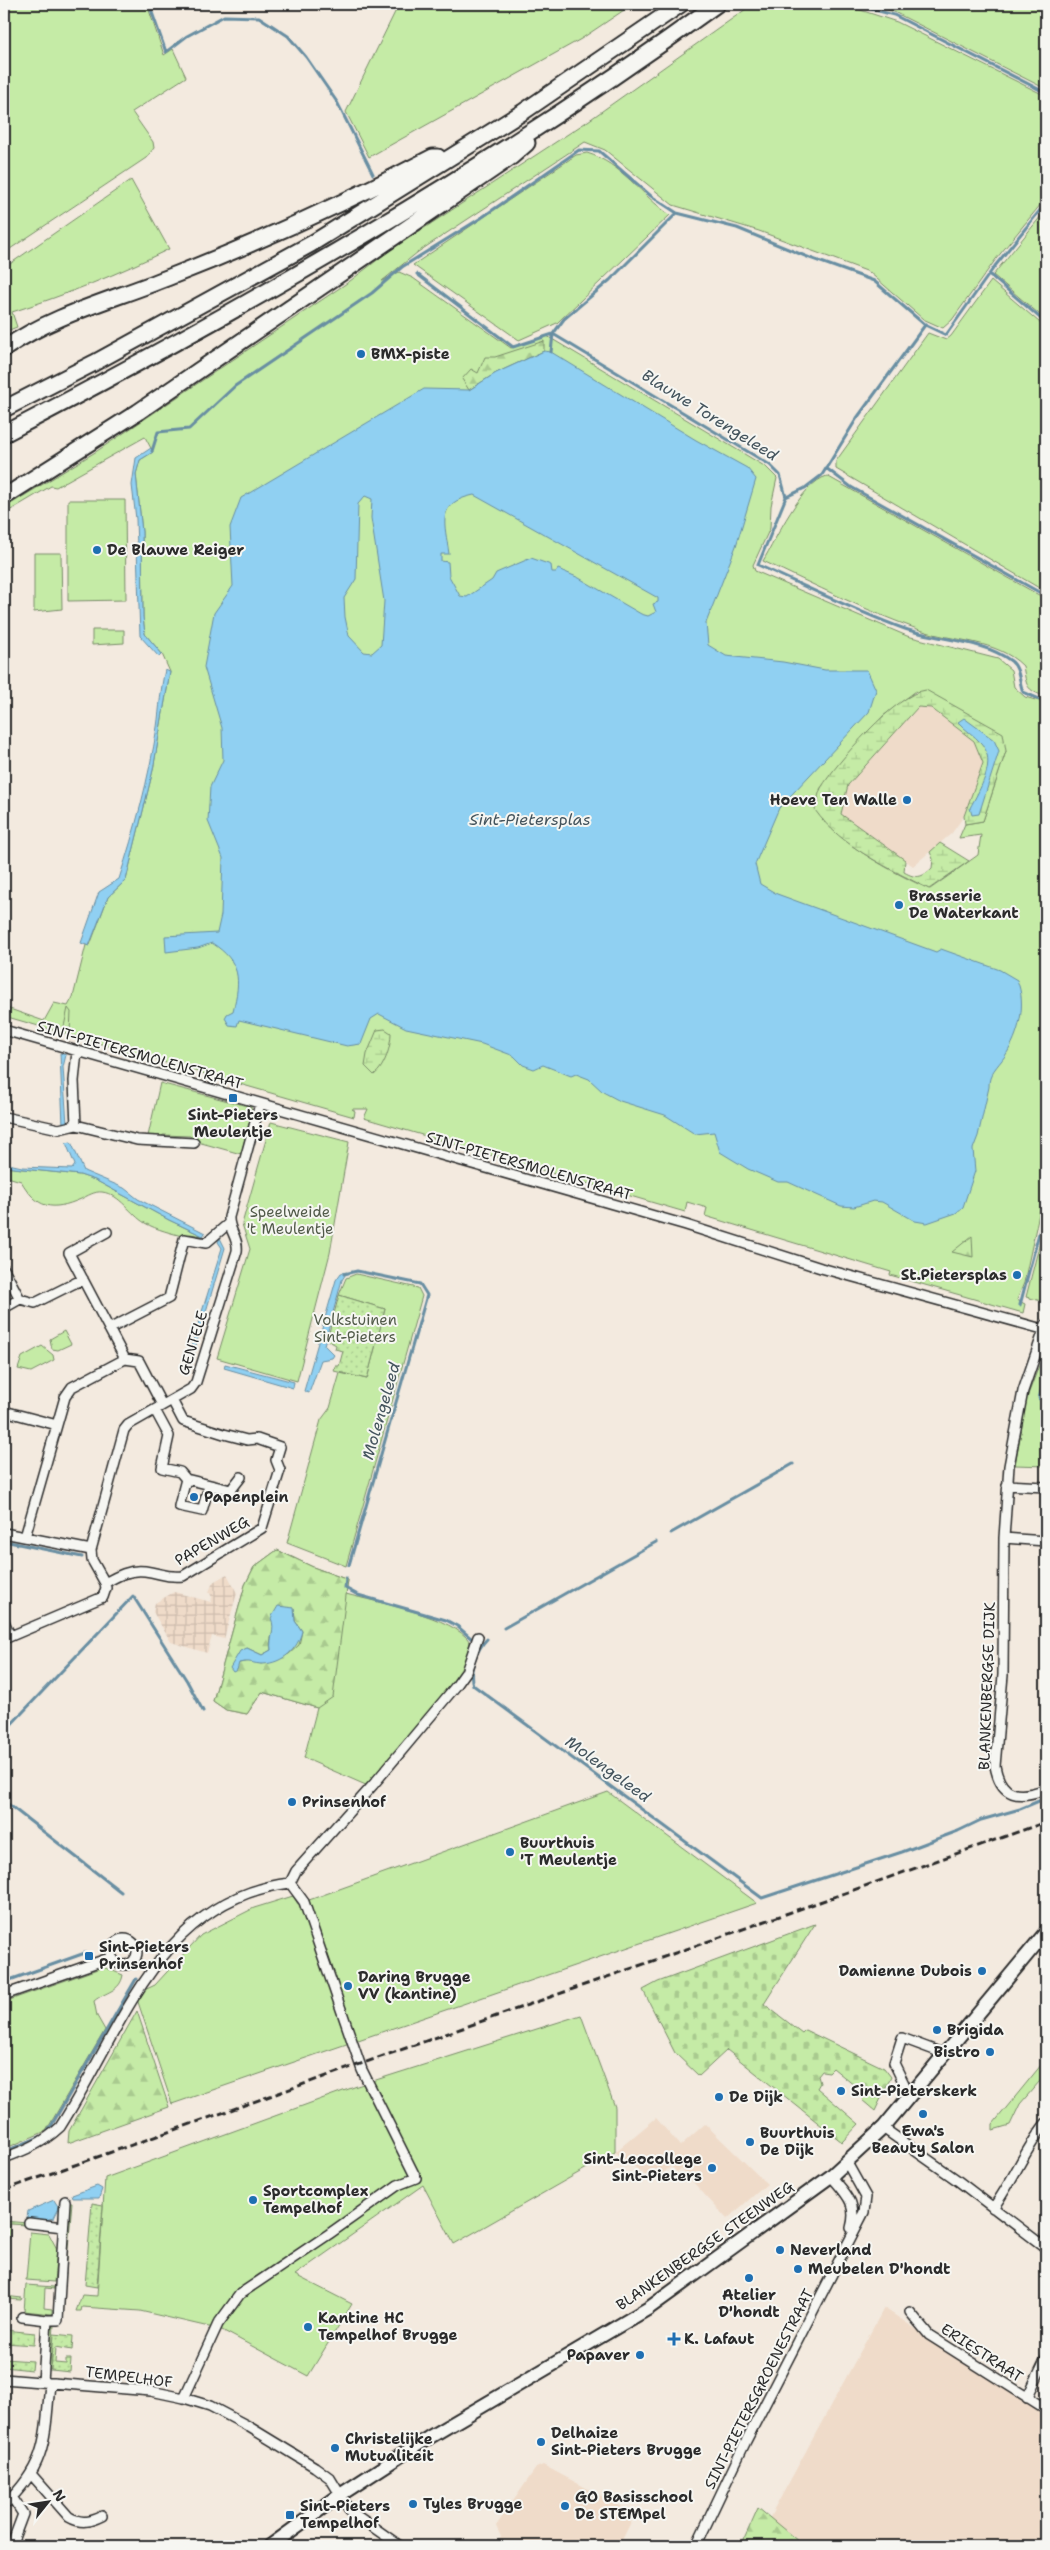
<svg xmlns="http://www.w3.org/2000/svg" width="1050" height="2550" viewBox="0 0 1050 2550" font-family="'Shantell Sans',sans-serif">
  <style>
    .built { fill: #efdbc9 }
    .industrial { fill: url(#industrial-grid) }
    .green { fill: #c5eba6; stroke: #788b68; fill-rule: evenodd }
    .forest { fill: url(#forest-firs); stroke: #788b68; fill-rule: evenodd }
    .wetland { fill: url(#wetland-marsh); stroke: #788b68 }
    .cemetery { fill: url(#cemetery-stones); stroke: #788b68 }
    .garden { fill: url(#garden-dots); stroke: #788b68 }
    .water { fill: #90d0f2; stroke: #688ea2; fill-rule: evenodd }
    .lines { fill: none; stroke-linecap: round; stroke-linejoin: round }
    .stream { stroke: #688ea2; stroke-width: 3 }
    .minor-casing { stroke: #2b2b2b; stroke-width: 12 }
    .secondary-casing { stroke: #2b2b2b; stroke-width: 16 }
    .trunk-casing { stroke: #2b2b2b; stroke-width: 19 }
    .minor { stroke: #f6f6f2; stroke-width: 9 }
    .secondary { stroke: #f6f6f2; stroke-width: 12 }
    .trunk { stroke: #f6f6f2; stroke-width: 15 }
    .rail { stroke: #2b2b2b; stroke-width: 3; stroke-dasharray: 8 4; stroke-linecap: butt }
    .poi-dot { fill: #1f6fb2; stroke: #f6f6f2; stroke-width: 2 }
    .labels { text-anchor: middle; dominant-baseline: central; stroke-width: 4; stroke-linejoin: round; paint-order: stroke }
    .poi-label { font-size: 15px; font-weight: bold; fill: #2b2b2b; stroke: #f6f6f2; text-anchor: start }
    .street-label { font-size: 15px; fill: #2b2b2b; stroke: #f6f6f2 }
    .park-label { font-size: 15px; fill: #525b4a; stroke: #f6f6f2 }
    .water-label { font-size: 16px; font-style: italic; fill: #44545d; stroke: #f6f6f2 }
  </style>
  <defs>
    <pattern id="industrial-grid" width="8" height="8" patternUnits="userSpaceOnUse" patternTransform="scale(1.25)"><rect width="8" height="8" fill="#efdbc9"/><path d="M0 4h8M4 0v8" fill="none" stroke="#cdbcad"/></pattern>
    <pattern id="forest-firs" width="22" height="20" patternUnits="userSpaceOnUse" patternTransform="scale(1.25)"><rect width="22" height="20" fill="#c5eba6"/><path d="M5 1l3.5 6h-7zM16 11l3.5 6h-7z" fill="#a9ca8f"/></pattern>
    <pattern id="wetland-marsh" width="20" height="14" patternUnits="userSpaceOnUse" patternTransform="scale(1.25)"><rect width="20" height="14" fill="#c5eba6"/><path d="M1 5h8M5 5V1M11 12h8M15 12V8" fill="none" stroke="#a9ca8f"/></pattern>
    <pattern id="cemetery-stones" width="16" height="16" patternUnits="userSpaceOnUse" patternTransform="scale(1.25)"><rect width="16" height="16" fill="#c5eba6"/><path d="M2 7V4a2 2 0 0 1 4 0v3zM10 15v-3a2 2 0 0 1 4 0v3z" fill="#a9ca8f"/></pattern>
    <pattern id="garden-dots" width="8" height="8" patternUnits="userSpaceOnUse" patternTransform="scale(1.25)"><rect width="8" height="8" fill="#c5eba6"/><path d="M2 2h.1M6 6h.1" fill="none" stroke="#a9ca8f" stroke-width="1.8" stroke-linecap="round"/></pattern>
  </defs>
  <rect width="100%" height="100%" fill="#f3eadf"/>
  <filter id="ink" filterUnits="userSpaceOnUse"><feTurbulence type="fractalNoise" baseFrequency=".02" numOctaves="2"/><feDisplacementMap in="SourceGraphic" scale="10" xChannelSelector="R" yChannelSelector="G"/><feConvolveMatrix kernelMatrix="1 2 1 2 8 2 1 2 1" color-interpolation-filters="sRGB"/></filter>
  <g filter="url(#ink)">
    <!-- built -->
    <path class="built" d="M918,707L931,708L974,740L983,763L964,816L952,833L913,866L841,814L848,785Z
      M656,2118L680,2146L705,2124L767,2184L727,2219L681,2169L677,2172L671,2166L654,2182L615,2152Z
      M884,2308L1026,2402L1046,2412V2546H807L769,2519Z
      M543,2465L635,2514L619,2546H495L501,2537L496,2526L536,2468Z"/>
    <!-- industrial -->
    <path class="industrial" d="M227,1574L237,1593L224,1639L212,1636L207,1653L171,1642L153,1612L155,1603L174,1592L211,1602L212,1597L209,1592L213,1582Z"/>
    <!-- green -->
    <path class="green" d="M4,4H147L164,55L173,49L186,77L132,112L153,142L154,148L146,158L4,253Z
      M399,4H633L581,39L369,157L346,112Z
      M753,4H842L897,22L1046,96V105L1040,119L1046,125V198L996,259L952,320L943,328L923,319L869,272L759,231L673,205L605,150L585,142L418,252L382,281L399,272L413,278L511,348L547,336L766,467L777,478L771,506L770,528L753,565L755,571L907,636L998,659L1011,670L1014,687L1025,697L1046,703V1181L1024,1283L1017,1300L1025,1304L1023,1313L890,1275L891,1272L705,1216L707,1208L687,1202L685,1212L364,1118L368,1109H352L355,1111L354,1117L4,1016V1007L44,1021L54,1003L68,1006L73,997L86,945H90L108,897L126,880L153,770L170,672L162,654L145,634L143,617L142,532L136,474L140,460L153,452L145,437L56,487L51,486L4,514V508L97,451L350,281L389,251L588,121ZM916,691L1006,751L983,821L965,824L959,838L981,835L978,855L930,889C911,882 852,850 840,835C832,826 825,801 820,789L883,716Z
      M868,4H1046V89L892,11Z
      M587,153C621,163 642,196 670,215L557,323L519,340L413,265L576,155Z
      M131,180L169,249C118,274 66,295 12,312L17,327L4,332V268Z
      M1046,210V320L993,275Z
      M991,281L1046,328V592L836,469V461L928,333L946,340L951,336Z
      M827,476L1046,599V697C1025,689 1027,687 1023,666C996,639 954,642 920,630C866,611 815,585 763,561C776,539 801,483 827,476Z
      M68,500H125L126,600L68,601Z
      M34,553H61L62,609L34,612Z
      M92,630H124V643L92,645Z
      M160,1083L251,1107L252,1113L241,1154L194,1141L190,1136L163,1135L160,1138L148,1136Z
      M271,1122L349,1142L330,1253L297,1381L217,1358L250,1249L242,1224Z
      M4,1167L80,1175L95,1180L169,1220L203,1236L190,1234L185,1237C172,1233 157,1230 145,1223C131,1215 120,1194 102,1192C95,1191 87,1196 81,1199C51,1212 37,1208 21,1181L4,1176Z
      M1046,1219V1298L1045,1302L1026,1297Z
      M356,1274L418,1288L422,1296L346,1566L287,1543L321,1420L330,1408L340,1373L367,1379L385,1309L339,1295L346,1278Z
      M64,1331L71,1344L58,1350L52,1349L50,1339Z
      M42,1346L53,1355L54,1360L31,1372L18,1369L22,1357Z
      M1046,1347V1418L1043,1424V1436L1046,1439V1466L1015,1465L1026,1400Z
      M277,1550L313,1567L348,1580L346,1594C376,1602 455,1617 470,1642L463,1669L368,1786L304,1758L317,1708L262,1692L247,1714L226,1710L213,1701L245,1585L254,1567Z
      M608,1792L757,1903L172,2104L136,1996L138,1993L155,1985L201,1935L254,1908L293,1896L298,1904Z
      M103,1967L123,1975C120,1992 106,1991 94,2001L97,2016L105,2030L46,2131L4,2149V2002Z
      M581,2015L615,2107V2152L454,2244L423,2185L295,2275L352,2304L308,2376L222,2330L140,2311L82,2307L81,2311H76L82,2295L97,2296L105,2178L357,2086Z
      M1046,2059V2074L1020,2104L1010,2125L993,2130V2124Z
      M30,2232L49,2234L57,2249L54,2282L26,2280Z
      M26,2285L54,2287V2289L45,2288L44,2308L52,2309V2314L24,2311Z
      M54,2325L51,2370H48L51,2328Z"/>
    <!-- forest -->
    <path class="forest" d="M544,341V351L496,373L469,390L462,379L471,369L478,373L485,357H495Z
      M68,1008L71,1012L70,1032L63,1031Z
      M972,1236L973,1257L952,1252Z
      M277,1550L313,1567L348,1580L333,1697L317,1708L262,1692L247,1714L226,1710L213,1701L245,1585L254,1567ZM294,1608L295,1621L302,1631L299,1645L289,1654L261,1664L251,1661L239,1663L247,1648L262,1655L271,1650C267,1631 282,1620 294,1608Z
      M137,2011L169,2107L68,2143L69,2131Z
      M758,2508L804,2546H741Z"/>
    <!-- wetland -->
    <path class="wetland" d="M926,690L1003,733L1006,751L983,821L965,824L964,816L983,763L974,741L931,708L918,707L848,785L841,814L905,860L904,872C916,879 922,878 932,868L933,859L930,852L940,843L969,861L929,889C889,868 841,847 815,810C817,803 818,794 821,788C837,762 897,693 926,690Z
      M385,1029L391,1033C391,1046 385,1067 374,1075L365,1066L367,1054L377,1030Z"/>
    <!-- cemetery -->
    <path class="cemetery" d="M815,1924L764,2004L802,2033L805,2030L884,2068L891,2077L875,2111L862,2100L866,2095L833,2068L829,2072L822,2071L818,2076L820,2083L817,2088L859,2124L842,2142L727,2050L699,2076L675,2053L643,1990L658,1982Z"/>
    <!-- garden -->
    <path class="garden" d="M339,1295L385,1309L367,1379L334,1371L335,1366H339L343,1351L335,1349L336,1345L327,1340Z
      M67,2202H72L65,2283H61Z
      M92,2203L103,2205L97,2287L85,2285Z
      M4,2221L27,2223V2225L10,2224L4,2296L22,2298L21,2300L4,2299Z
      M4,2330L35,2333L34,2345L4,2343Z
      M54,2334L73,2336L72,2350L56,2347L55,2363L66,2364V2359H71L70,2372L51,2370Z
      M4,2359L33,2361L32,2370L4,2367Z"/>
    <!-- water -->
    <path class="water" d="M544,351L551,352L696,440L747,468L756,479L736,546L706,623L708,645L726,656L783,662L825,670H867L876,690L869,712L779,808L755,864L760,884L777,894L936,952L941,949L1000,970L1017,980C1027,1004 1019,1035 1005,1056C998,1066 988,1074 989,1087L978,1136L973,1149L975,1171L963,1207L956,1213L927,1223L915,1221L882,1202L873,1201L854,1207L841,1206L788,1182H778L748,1169L720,1152L714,1132L695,1134L665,1115L620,1101L603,1092L589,1079L576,1074L571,1076L543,1065L534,1069L523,1065L514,1056L482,1044L406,1028L379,1014L371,1019L361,1044L347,1046L239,1020L237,1026L229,1025L225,1018L227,1014L233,1011C241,979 241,962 212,943L198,948L166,952L165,936L217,933L221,915L223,858L208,821L210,787L223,760L222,728L204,667L214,613L233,586L230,527L241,498L424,389L469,390L496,373ZM474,495L658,598V602L653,604L656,612L648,616L641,614L579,578L558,569L556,572H552L551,565L531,558L496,573L492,580L467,597L460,596L449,576L448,562L441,561V554H449C445,523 435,503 474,495ZM365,496L372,499L371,518L384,601L381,645L372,653L364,652L349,636L345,617L344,598L356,579L358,504Z
      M151,448L153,452L140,460L136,474L142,532L143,617L145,634L162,654L159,657L140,636L136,519L132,485L136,458Z
      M165,670L170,672L153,770L126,880L108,897L89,946L81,943L99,892L119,879C135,830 149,778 157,727C160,706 160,691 165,670Z
      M964,718L994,740L999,751L979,814L972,815L970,808C979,790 998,762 981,743C974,735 965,730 958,722Z
      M60,1053L66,1055L63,1067L67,1124L63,1125Z
      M71,1142L84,1171L124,1188L138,1199L205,1233L203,1236L169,1220L95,1180L80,1175L4,1167V1163L22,1167L72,1169L75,1165L66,1143Z
      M220,1238L225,1248L192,1358L188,1356L222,1248L218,1242Z
      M347,1272L342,1280L324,1345L334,1355L332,1358L321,1360L309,1393L304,1391L336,1280L341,1273Z
      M225,1364L294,1382L293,1388L224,1368Z
      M1046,1367L1044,1404L1038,1399Z
      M278,1606L294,1608L295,1621L302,1631C298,1649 283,1663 263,1664C252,1664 251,1660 239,1663L237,1670L233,1672L230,1668L240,1651L247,1648L262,1655L271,1650C269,1638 276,1630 271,1618Z
      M97,2186L102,2189L99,2198H73L72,2195Z
      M54,2200L59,2208L54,2218L39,2221L27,2218L28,2211Z"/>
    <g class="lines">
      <!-- stream -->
      <path class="stream" d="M149,4L166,52L187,36L224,16L259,17L288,36L306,57L337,102L373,174
        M852,4L894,15L1046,93
        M1046,109L1042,118L1046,121
        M417,274L513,347L553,334L770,465L780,475L786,497L758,565C807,587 855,611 905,629C937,640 984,640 1011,661C1020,668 1019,682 1023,692L1046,702
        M990,275L1046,323
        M551,352L553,334L564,319L610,280L677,213L737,228L810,258L874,281L925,325
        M152,451L158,432L189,429L235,386L372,293L402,267L481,218L579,150L599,151L651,196L677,213
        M826,468L851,487L1046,596
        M786,497L805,488L822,475L857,418L925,325L946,335L995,266L1046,203
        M344,1274L357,1271L420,1284L427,1295L349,1565
        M1020,1305L1046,1207
        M671,1533L793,1464
        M4,1541L82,1557
        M346,1578L345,1588L358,1595L446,1620L457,1626L472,1639
        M504,1628L656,1542
        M487,1639C477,1649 468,1671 473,1685L762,1898L902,1852L958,1831L981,1820L1020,1809L1046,1798
        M4,1732L133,1596L187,1681L203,1711
        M4,1803L8,1804L121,1892
        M4,1982L85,1953
        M47,2133L136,1979
        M4,2152L42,2136"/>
      <defs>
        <path id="minor" d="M4,1030L686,1225L821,1268L1046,1330
          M4,1117L59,1129L76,1125L74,1081L77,1051
          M76,1125L137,1140L194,1143
          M107,1232L69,1253L125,1359L139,1361L162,1405
          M4,1269L20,1299
          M4,1308L20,1299L35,1303L83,1279
          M1046,1324L1023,1391L1009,1466L1004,1538L1003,1675L995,1766C1001,1798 1019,1799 1046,1789
          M109,1329L169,1298L184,1239L206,1243L228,1224
          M155,1410L169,1436L162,1468L180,1472L186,1479L231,1490L241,1477
          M4,1411L57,1425
          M186,1479L179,1506L202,1511L209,1486
          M1007,1485L1046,1487
          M4,1533L91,1550
          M25,1537L65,1397L72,1387L125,1359
          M1004,1538L1046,1541
          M105,1583L92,1560L91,1550L124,1430L128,1425L191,1389L196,1382L237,1251C239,1238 228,1230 229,1217L260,1104
          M4,1621L10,1636
          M4,1639L103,1597L106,1588L105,1583C117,1576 130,1569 145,1571C161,1573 166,1578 183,1576L262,1528L280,1470L276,1460L280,1447L257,1439L247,1440L224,1434L183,1421L172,1400
          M290,1883L296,1871L373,1785L456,1686L466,1672L478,1637
          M111 1952a13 13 0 1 1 26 0a13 13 0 1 1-26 0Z
          M4,1995L112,1957
          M910,2096L894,2063L902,2038L945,2054
          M883,2128L957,2180L1046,2248
          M4,2158C26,2150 43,2143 60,2127C122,2031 158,1899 290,1883
          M831,2176C846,2194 858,2203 851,2228
          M993,2208C1013,2181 1025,2149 1046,2123
          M29,2223L63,2227
          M910,2312L929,2335L1046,2409
          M22,2317L47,2320L43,2382
          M47,2320H58L65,2201
          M4,2379L151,2391L184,2398L210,2406L246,2425L315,2467L330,2478L350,2511L400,2546
          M184,2398L218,2324L240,2294L329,2234L398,2185L416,2178L362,2070L304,1902L290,1883
          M1027,2398L1046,2358
          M31,2474L69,2517C81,2524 90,2522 102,2516
          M4,2505C47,2465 45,2438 50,2383
          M11,2546L23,2514L12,2497
          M696,2546L746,2441L864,2212L866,2197L847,2163"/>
        <path id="secondary" d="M270,2546L340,2495L428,2438L649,2308L831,2176L883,2128L1046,1932"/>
        <path id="trunk" d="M4,349C52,315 112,300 167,278C257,243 347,202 433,157H438
          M4,409L94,363L311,244L523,112L681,4
          M4,434C250,306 492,168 717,4
          M4,497L138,412L511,157L527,143"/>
      </defs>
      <!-- minor casing -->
      <use href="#minor" class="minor-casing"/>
      <!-- secondary casing -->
      <use href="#secondary" class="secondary-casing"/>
      <!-- trunk casing -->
      <use href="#trunk" class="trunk-casing"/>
      <!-- minor -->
      <use href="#minor" class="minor"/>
      <!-- secondary -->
      <use href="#secondary" class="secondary"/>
      <!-- trunk -->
      <use href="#trunk" class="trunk"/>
      <!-- rail -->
      <path class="rail" d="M4,2190L1046,1822"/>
    </g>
  </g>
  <!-- markers -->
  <g class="poi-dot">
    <circle cx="361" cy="354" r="5"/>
    <circle cx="97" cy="550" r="5"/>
    <circle cx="907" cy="800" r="5"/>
    <circle cx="899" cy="905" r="5"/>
    <rect x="228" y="1093" width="10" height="10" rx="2.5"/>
    <circle cx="1017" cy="1275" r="5"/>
    <circle cx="194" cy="1497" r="5"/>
    <circle cx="292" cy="1802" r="5"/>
    <circle cx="510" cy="1852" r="5"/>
    <rect x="84" y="1951" width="10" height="10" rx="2.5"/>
    <circle cx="982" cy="1971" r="5"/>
    <circle cx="348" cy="1986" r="5"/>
    <circle cx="937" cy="2030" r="5"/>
    <circle cx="990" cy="2052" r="5"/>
    <circle cx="841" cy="2091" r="5"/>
    <circle cx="719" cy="2097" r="5"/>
    <circle cx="923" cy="2114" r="5"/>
    <circle cx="750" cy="2142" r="5"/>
    <circle cx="712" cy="2168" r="5"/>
    <circle cx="253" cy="2200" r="5"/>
    <circle cx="780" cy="2250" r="5"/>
    <circle cx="798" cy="2269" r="5"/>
    <circle cx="749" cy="2278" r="5"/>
    <circle cx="308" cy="2327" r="5"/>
    <path d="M671.5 2331.5h5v5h5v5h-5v5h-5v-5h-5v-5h5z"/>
    <circle cx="640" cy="2355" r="5"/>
    <circle cx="541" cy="2442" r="5"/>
    <circle cx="335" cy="2448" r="5"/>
    <circle cx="413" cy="2504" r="5"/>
    <circle cx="565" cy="2506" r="5"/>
    <rect x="285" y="2510" width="10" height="10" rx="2.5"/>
  </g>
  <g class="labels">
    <!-- poi labels -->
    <g class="poi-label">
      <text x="371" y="354">BMX-piste</text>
      <text x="107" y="550">De Blauwe Reiger</text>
      <text x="897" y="800" text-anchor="end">Hoeve Ten Walle</text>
      <text x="909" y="896">Brasserie<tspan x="909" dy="17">De Waterkant</tspan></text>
      <text x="233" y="1115" text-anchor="middle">Sint-Pieters<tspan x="233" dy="17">Meulentje</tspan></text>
      <text x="1007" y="1275" text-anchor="end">St.Pietersplas</text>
      <text x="204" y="1497">Papenplein</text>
      <text x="302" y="1802">Prinsenhof</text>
      <text x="520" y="1843">Buurthuis<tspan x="520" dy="17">'T Meulentje</tspan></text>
      <text x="99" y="1947">Sint-Pieters<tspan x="99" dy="17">Prinsenhof</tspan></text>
      <text x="972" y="1971" text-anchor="end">Damienne Dubois</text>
      <text x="358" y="1977">Daring Brugge<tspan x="358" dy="17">VV (kantine)</tspan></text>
      <text x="947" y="2030">Brigida</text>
      <text x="980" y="2052" text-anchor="end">Bistro</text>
      <text x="851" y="2091">Sint-Pieterskerk</text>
      <text x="729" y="2097">De Dijk</text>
      <text x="923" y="2131" text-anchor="middle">Ewa's<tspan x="923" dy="17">Beauty Salon</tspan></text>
      <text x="760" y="2133">Buurthuis<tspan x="760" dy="17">De Dijk</tspan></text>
      <text x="702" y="2159" text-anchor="end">Sint-Leocollege<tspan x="702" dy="17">Sint-Pieters</tspan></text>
      <text x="263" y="2191">Sportcomplex<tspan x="263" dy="17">Tempelhof</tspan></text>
      <text x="790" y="2250">Neverland</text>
      <text x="808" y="2269">Meubelen D'hondt</text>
      <text x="749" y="2295" text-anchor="middle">Atelier<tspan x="749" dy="17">D'hondt</tspan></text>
      <text x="318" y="2318">Kantine HC<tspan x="318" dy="17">Tempelhof Brugge</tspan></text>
      <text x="684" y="2339">K. Lafaut</text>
      <text x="630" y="2355" text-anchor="end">Papaver</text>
      <text x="551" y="2433">Delhaize<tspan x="551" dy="17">Sint-Pieters Brugge</tspan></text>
      <text x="345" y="2439">Christelijke<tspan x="345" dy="17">Mutualiteit</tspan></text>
      <text x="575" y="2497">GO Basisschool<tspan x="575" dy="17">De STEMpel</tspan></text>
      <text x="423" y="2504">Tyles Brugge</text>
      <text x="300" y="2506">Sint-Pieters<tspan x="300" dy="17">Tempelhof</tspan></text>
    </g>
    <!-- street labels -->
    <g class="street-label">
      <text transform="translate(140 1055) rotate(16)">SINT-PIETERSMOLENSTRAAT</text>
      <text transform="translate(529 1166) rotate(16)">SINT-PIETERSMOLENSTRAAT</text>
      <text transform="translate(193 1343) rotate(-73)">GENTELE</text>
      <text transform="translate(212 1541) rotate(-30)">PAPENWEG</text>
      <text transform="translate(987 1686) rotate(-88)">BLANKENBERGSE DIJK</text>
      <text transform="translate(705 2246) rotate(-35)">BLANKENBERGSE STEENWEG</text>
      <text transform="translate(982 2353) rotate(33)">ERIESTRAAT</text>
      <text transform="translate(129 2377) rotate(7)">TEMPELHOF</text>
      <text transform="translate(759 2389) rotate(-63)">SINT-PIETERSGROENESTRAAT</text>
    </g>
    <!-- park labels -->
    <g class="park-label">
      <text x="290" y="1212">Speelweide<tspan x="290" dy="17">'t Meulentje</tspan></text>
      <text x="355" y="1320">Volkstuinen<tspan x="355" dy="17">Sint-Pieters</tspan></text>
    </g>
    <!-- water labels -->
    <g class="water-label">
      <text transform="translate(710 415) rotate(32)">Blauwe Torengeleed</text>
      <text x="530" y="819">Sint-Pietersplas</text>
      <text transform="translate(381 1411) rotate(-74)">Molengeleed</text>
      <text transform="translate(608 1769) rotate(36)">Molengeleed</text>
    </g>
  </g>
  <!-- margin -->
  <rect width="1050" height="2550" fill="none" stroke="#f6f6f2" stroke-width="20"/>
  <rect x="10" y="10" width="1030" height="2530" fill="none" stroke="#2b2b2b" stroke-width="2" filter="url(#ink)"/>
  <!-- north arrow -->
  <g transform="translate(48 2502) rotate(60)" stroke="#f6f6f2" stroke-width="4" paint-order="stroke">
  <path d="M0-4L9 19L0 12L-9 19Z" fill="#2b2b2b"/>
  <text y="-8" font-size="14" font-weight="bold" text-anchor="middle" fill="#2b2b2b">N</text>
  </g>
</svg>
